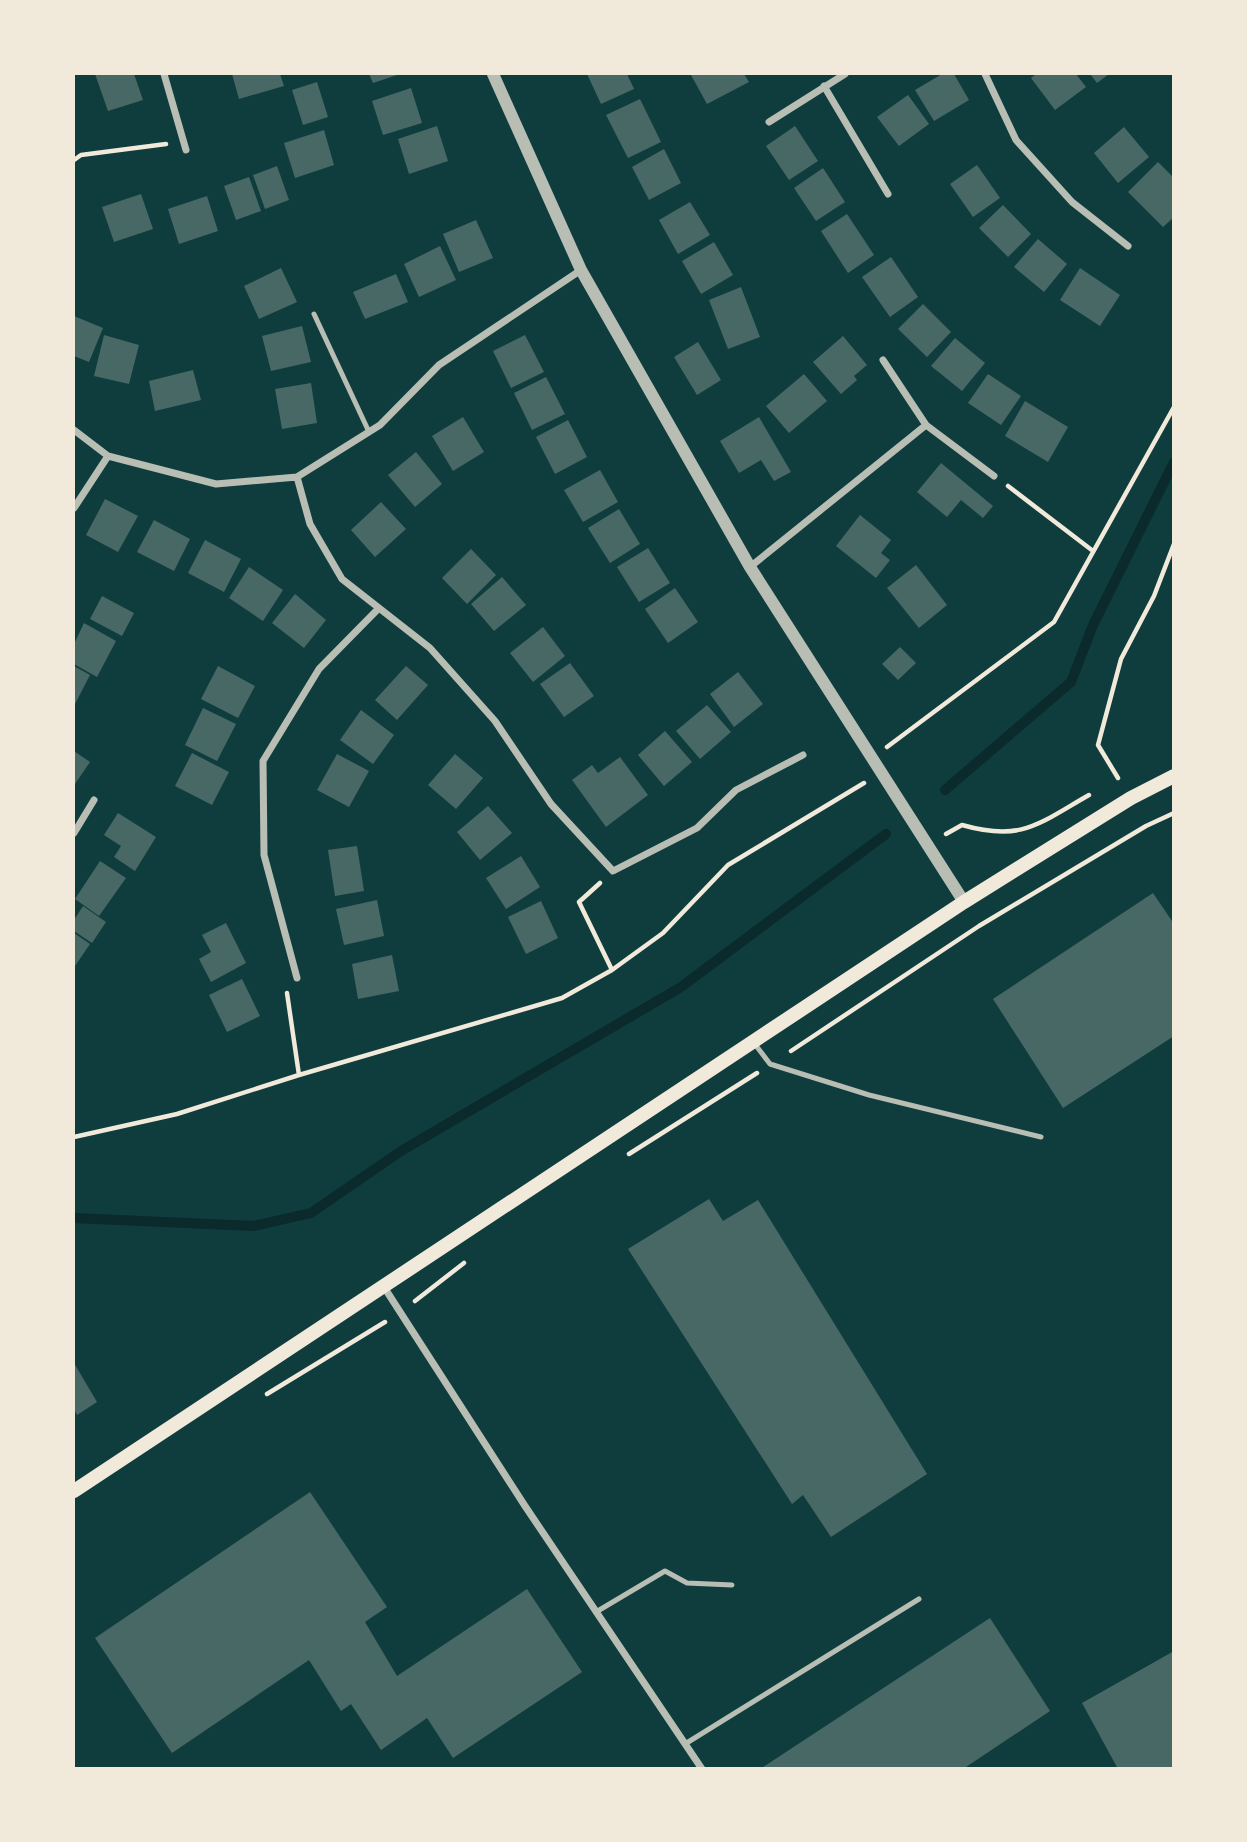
<svg xmlns="http://www.w3.org/2000/svg" width="1247" height="1842" viewBox="0 0 1247 1842" font-family="Arial,sans-serif">
  <style>
    .lines { fill: none; stroke-linecap: round; stroke-linejoin: round }
    .stream { stroke: #0a2a2b; stroke-width: 10 }
    .building { fill: #486865 }
    .path { stroke: #f1e9da; stroke-width: 4.5 }
    .service { stroke: #b8beb3; stroke-width: 5 }
    .minor { stroke: #b8beb3; stroke-width: 7 }
    .tertiary { stroke: #b8beb3; stroke-width: 12 }
    .secondary { stroke: #f1e9da; stroke-width: 14 }
  </style>
  <rect width="100%" height="100%" fill="#0f3d3e"/>
  <g class="lines">
    <!-- stream -->
    <path class="stream" d="M945,790L1071,682L1093,625L1174,462
      M74,1218L254,1226L311,1213L401,1151L681,987L886,834"/>
  </g>
  <!-- building -->
  <path class="building" d="M95,74H134L143,100L108,111Z
    M232,74H280L284,86L239,99Z
    M369,74H400L373,83Z
    M587,74H627L634,89L601,104Z
    M694,74H744L749,82L707,104L691,75Z
    M942,74H954L969,100L934,121L915,90Z
    M1036,74H1076L1086,87L1055,110L1031,78Z
    M1090,74H1109L1097,83Z
    M317,82L328,117L303,125L292,90Z
    M411,88L422,123L383,135L372,101Z
    M908,95L929,124L899,146L877,117Z
    M640,99L661,142L628,158L606,115Z
    M437,126L448,161L409,174L398,139Z
    M795,126L818,161L789,180L766,146Z
    M1124,127L1149,157L1118,183L1094,153Z
    M324,130L334,165L295,178L284,143Z
    M664,149L681,183L649,200L632,167Z
    M1158,162L1174,178V217L1163,227L1128,192Z
    M977,165L1000,198L973,217L950,184Z
    M277,166L289,200L265,209L253,175Z
    M823,168L845,202L816,221L794,188Z
    M249,177L261,211L236,220L224,186Z
    M141,194L153,229L114,242L102,207Z
    M207,196L218,231L179,244L168,209Z
    M690,202L710,235L678,254L659,220Z
    M1003,205L1031,234L1008,257L979,228Z
    M847,214L874,255L848,273L821,231Z
    M476,220L493,258L459,272L443,234Z
    M1038,239L1067,264L1044,292L1014,267Z
    M714,242L733,275L701,294L682,261Z
    M440,246L456,280L419,297L404,264Z
    M891,257L918,297L890,317L862,277Z
    M281,268L297,302L259,319L244,286Z
    M1080,268L1120,295L1100,326L1060,300Z
    M396,274L408,302L365,319L353,292Z
    M741,287L760,337L728,349L709,300Z
    M923,304L951,332L927,357L898,329Z
    M74,316L103,328L89,362L74,356Z
    M302,326L311,362L271,371L262,336Z
    M104,335L139,345L129,384L94,376Z
    M525,335L544,372L511,388L493,351Z
    M843,336L867,365L854,376L857,380L841,394L813,362Z
    M955,338L985,363L962,391L931,366Z
    M698,342L721,380L697,395L674,357Z
    M193,370L201,400L155,411L149,381Z
    M804,374L827,401L789,433L766,406Z
    M988,374L1021,396L1001,425L968,403Z
    M546,377L565,414L532,430L514,393Z
    M311,383L317,423L282,429L275,389Z
    M1025,401L1068,427L1048,462L1005,436Z
    M463,417L484,452L453,471L432,436Z
    M759,417L791,472L774,481L761,460L739,473L720,441Z
    M568,420L587,457L555,474L536,437Z
    M416,452L442,484L415,507L388,475Z
    M941,463L993,506L983,518L961,500L947,517L917,492Z
    M600,470L618,502L583,522L564,490Z
    M105,499L138,516L118,552L86,535Z
    M381,502L406,529L375,557L351,530Z
    M619,509L640,544L610,563L588,528Z
    M860,515L891,540L881,553L890,560L876,578L836,546Z
    M154,520L190,539L174,571L137,552Z
    M205,540L241,559L224,592L188,573Z
    M648,548L670,583L639,602L617,567Z
    M471,549L496,575L467,604L442,578Z
    M916,565L947,605L919,628L887,588Z
    M249,567L283,590L263,621L229,598Z
    M502,577L526,605L494,631L471,604Z
    M675,588L698,622L668,643L645,609Z
    M295,594L326,620L304,648L272,623Z
    M102,596L134,613L122,636L90,619Z
    M84,623L116,641L97,677L74,664V644Z
    M543,627L565,656L533,682L510,653Z
    M900,647L916,663L898,680L882,664Z
    M570,663L594,696L564,717L540,684Z
    M74,666L90,675L74,706Z
    M218,666L255,686L238,718L201,699Z
    M406,666L428,685L397,720L375,700Z
    M738,672L763,704L734,727L710,694Z
    M707,705L731,732L700,759L676,731Z
    M203,708L236,724L217,761L185,745Z
    M361,710L394,735L373,764L340,740Z
    M665,731L692,762L664,786L638,755Z
    M74,751L90,762L75,784L74,783Z
    M192,753L229,772L212,805L175,786Z
    M337,754L369,771L349,807L317,790Z
    M455,754L483,778L456,809L428,785Z
    M620,757L648,795L606,827L572,780L592,765L598,773Z
    M488,806L512,833L480,860L457,832Z
    M118,813L156,837L135,871L114,857L121,846L104,835Z
    M357,846L364,891L335,896L328,850Z
    M521,856L540,887L506,909L486,878Z
    M100,861L126,878L99,916L75,899Z
    M1153,893L1174,924V1036L1063,1108L993,999Z
    M377,900L384,936L344,945L336,909Z
    M541,901L558,938L526,954L508,917Z
    M83,906L106,922L92,943L74,931V920Z
    M226,923L246,963L211,982L199,959L211,952L202,935Z
    M74,933L90,944L75,966L74,965Z
    M392,955L399,991L358,999L352,964Z
    M242,979L260,1016L227,1032L209,995Z
    M709,1199L723,1221L758,1200L927,1474L831,1537L803,1495L792,1504L628,1249Z
    M74,1363L97,1402L77,1415L74,1409Z
    M310,1492L387,1607L365,1622L397,1676L527,1589L582,1672L453,1758L427,1718L381,1750L351,1704L341,1711L309,1660L172,1753L95,1638Z
    M990,1618L1050,1711L963,1769H760Z
    M1174,1651V1769H1118L1082,1703Z"/>
  <g class="lines">
    <!-- path -->
    <path class="path" d="M74,160L81,155L166,144
      M1008,486L1093,551
      M887,747L1054,622L1174,407
      M1118,778L1098,745L1121,659L1154,596L1174,544
      M946,834L962,825C1022,842 1038,824 1089,795
      M600,883L579,902L612,970
      M287,993L299,1075
      M791,1051L979,926L1146,826L1174,813
      M74,1137L177,1114L299,1075L562,998L612,970L663,933L728,865L864,783
      M629,1154L757,1073
      M415,1301L464,1263
      M267,1394L385,1322"/>
    <!-- service -->
    <path class="service" d="M314,314L369,432
      M754,1043L770,1064L869,1095L1041,1137
      M596,1612L665,1571L687,1583L732,1585
      M685,1744L919,1599"/>
    <!-- minor -->
    <path class="minor" d="M164,74L186,150
      M985,74L1016,140L1072,202L1128,246
      M824,86L888,194
      M769,122L845,74
      M883,360L926,425
      M74,430L108,456L216,484L297,477L380,425L439,365L581,270
      M297,477L310,524L342,579L430,648L495,721L551,804L613,871L697,828L736,790L803,755
      M74,508L108,456
      M750,567L926,425L994,476
      M74,833L94,800
      M297,978L264,855L263,761L319,669L379,608
      M384,1287L525,1506L702,1769"/>
    <!-- tertiary -->
    <path class="tertiary" d="M493,74L581,270L750,567L964,902"/>
    <!-- secondary -->
    <path class="secondary" d="M74,1491L964,902L1131,798L1174,776"/>
  </g>
  <!-- border -->
  <rect width="1247" height="1842" fill="none" stroke="#f1e9da" stroke-width="150"/>
</svg>
